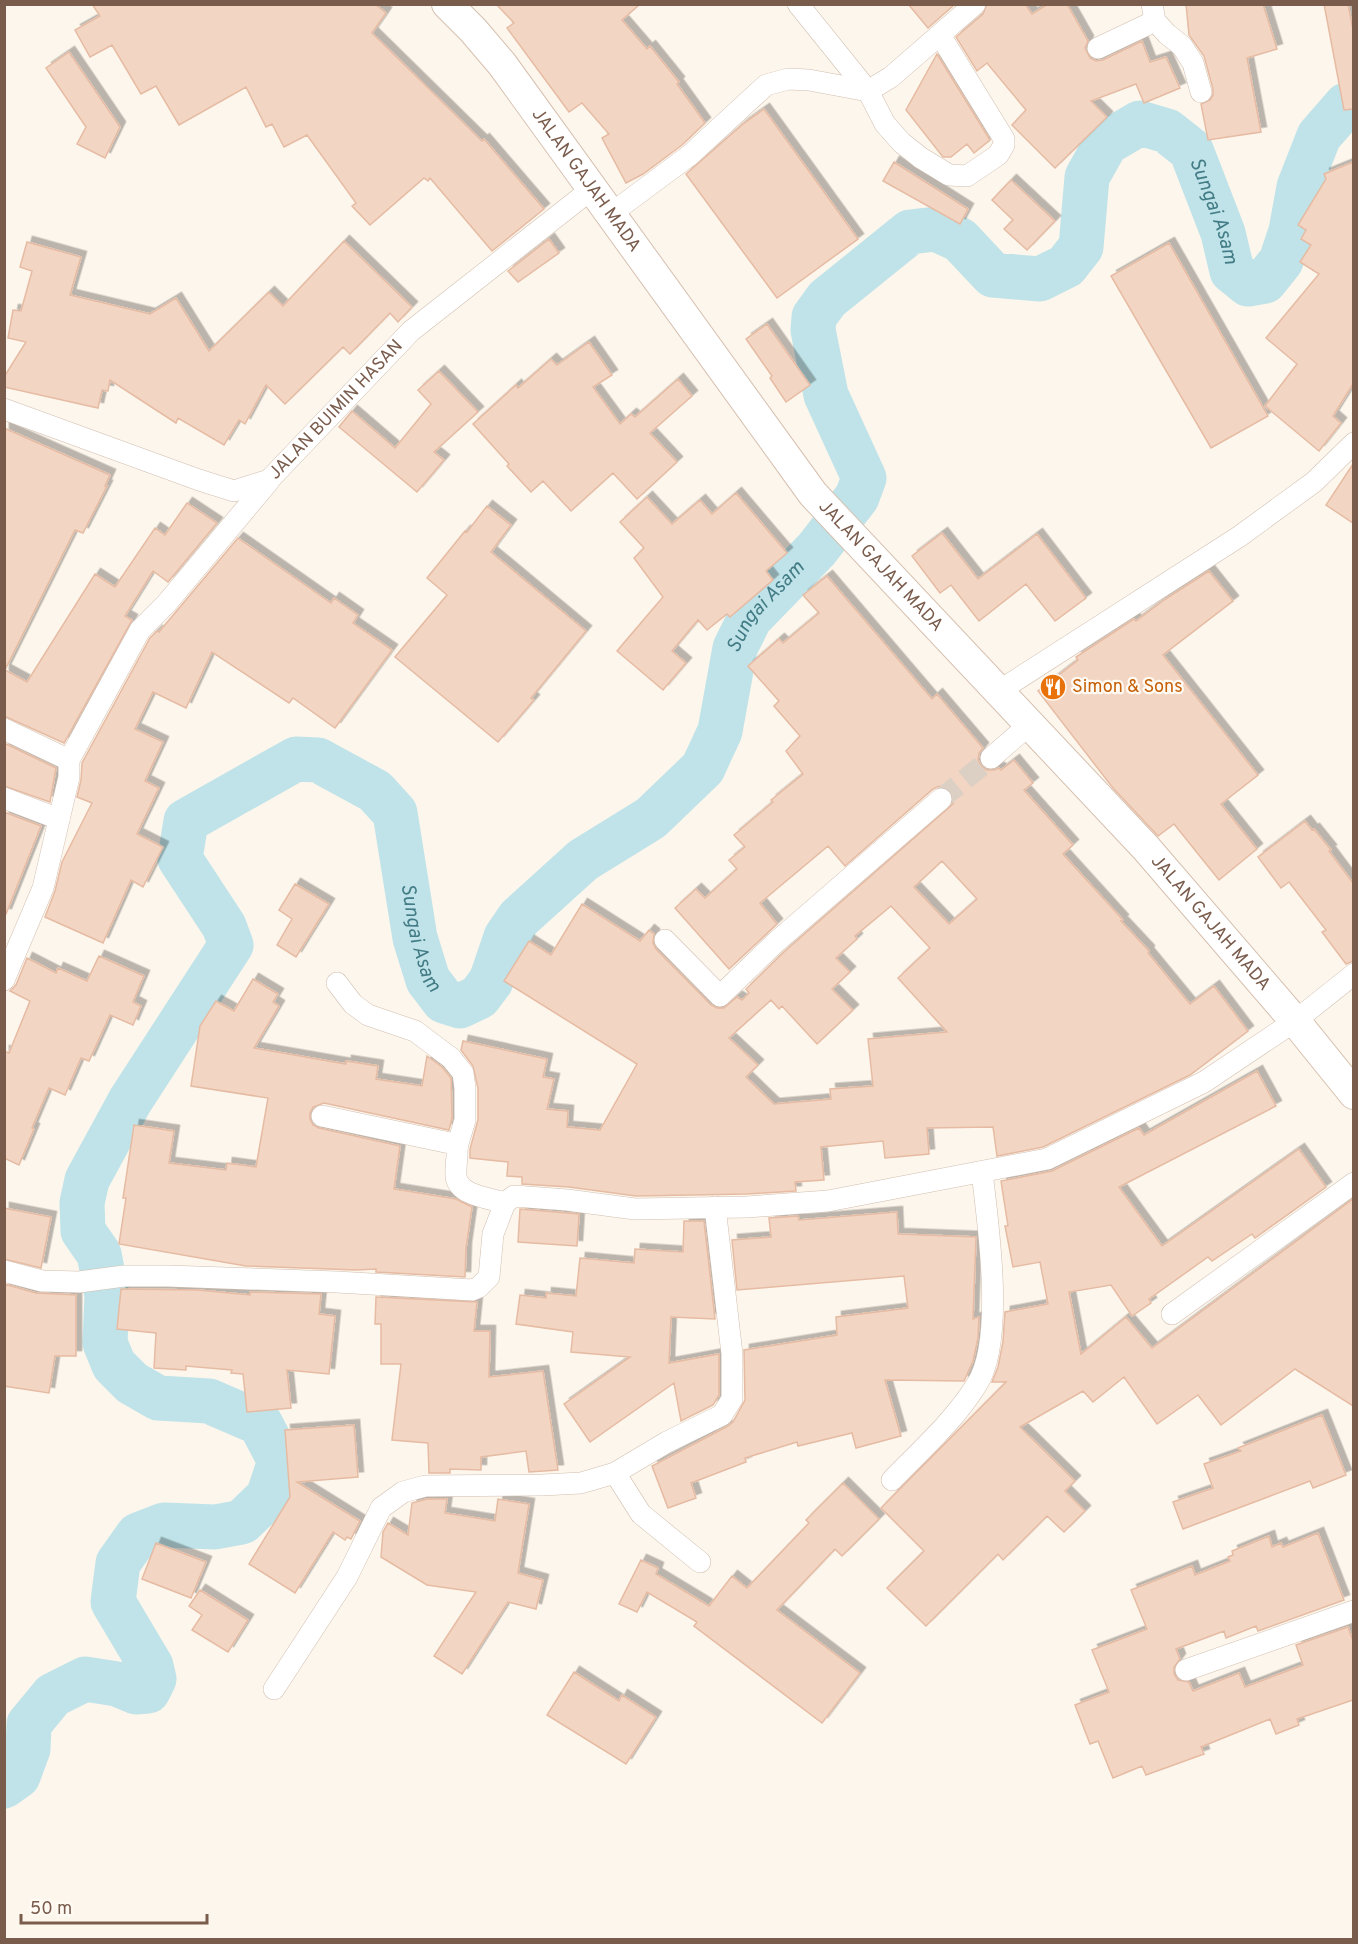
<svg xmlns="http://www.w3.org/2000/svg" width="1358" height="1944" viewBox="0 0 1358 1944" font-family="Overpass,sans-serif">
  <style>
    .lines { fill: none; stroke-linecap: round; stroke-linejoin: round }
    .river { stroke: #bfe3e8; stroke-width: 45 }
    .building { fill: #f3d5c3; stroke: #e6bba3; stroke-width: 1.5; fill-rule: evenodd; filter: url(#shadow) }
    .street-tunnel { stroke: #dcd0c4; stroke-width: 21; stroke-dasharray: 21 10; stroke-linecap: butt }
    .street-casing { stroke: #d1beb0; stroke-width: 22 }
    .secondary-casing { stroke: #d6c0b0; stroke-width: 32 }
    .street { stroke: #fff; stroke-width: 21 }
    .secondary { stroke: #fff; stroke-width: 30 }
    .labels { text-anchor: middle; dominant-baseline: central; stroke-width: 4.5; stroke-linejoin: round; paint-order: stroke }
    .street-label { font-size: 18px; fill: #7a5c4d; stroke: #fffaf3 }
    .food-label { font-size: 18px; fill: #c56008; stroke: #fffaf3; text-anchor: start }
    .water-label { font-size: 20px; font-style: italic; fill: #437c86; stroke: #fffaf3 }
  </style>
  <defs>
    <filter id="shadow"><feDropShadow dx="5.5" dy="-5.5" stdDeviation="0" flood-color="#0004"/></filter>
  </defs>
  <rect width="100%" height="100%" fill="#fdf6ec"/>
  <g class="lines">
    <!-- river -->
    <path class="river" id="s1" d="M4,1786L18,1776L28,1749L29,1724L53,1695L85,1679L117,1684L136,1692L148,1691L154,1679L151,1666L113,1602L118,1563L138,1535L164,1525L215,1527L242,1522L268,1497L280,1461L260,1423L209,1401L158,1398L132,1383L114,1365L105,1343L107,1295L99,1254L83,1231L82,1203L87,1180L130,1101L231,945L224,926L180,859L186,821L296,759L318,760L375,791L395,813L415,938L428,980L444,1001L460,1006L479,997L491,981L506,937L519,918L583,860L651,818L703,768L720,731L735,648L750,618L817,549L857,497L864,478L826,395L813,330L814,317L827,299L910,232L936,229L960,240L993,275L1040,279L1066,266L1081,247L1087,177L1106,143L1140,123L1167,131L1191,150L1223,233L1232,271L1248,284L1265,281L1281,261L1291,231L1299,187L1319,136L1346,105L1354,103"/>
  </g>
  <!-- building -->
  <path class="building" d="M92,4H375L386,13L372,33L482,141L484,139L544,209L492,251L430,178L428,181L424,178L370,225L352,206L356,203L307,135L284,147L272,124L266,127L246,87L179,125L156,86L141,94L112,45L90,57L75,30L100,16Z
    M496,4H640L622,20L647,49L650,46L679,82L677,84L705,123L682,145L643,174L626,183L602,138L609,134L582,103L569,112L507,28L514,23Z
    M908,4H955L928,28Z
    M987,4H1025L1032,14L1048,4H1067L1088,41L1085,48L1090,58L1096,61L1103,60L1142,41L1150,62L1166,57L1180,88L1144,103L1136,84L1091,101L1107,117L1055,168L1012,125L1026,110L987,63L977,71L956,37L983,14Z
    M1186,4H1263L1277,49L1247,58L1261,132L1208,140L1201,104L1210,100L1213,95V89L1204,56L1189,35Z
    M1324,4H1348L1353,30V109L1344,110Z
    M69,52L120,127L105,158L77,144L86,127L46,68Z
    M937,54L990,140L974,153L967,144L951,157H943L906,110Z
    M764,109L858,239L777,298L686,174L743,124Z
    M894,162L968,209L960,224L883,181Z
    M1353,162V384L1333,416L1341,423L1319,451L1265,406L1297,364L1266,338L1319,274L1300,262L1311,245L1301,239L1306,230L1298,225L1326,179L1324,174Z
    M1011,180L1055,221L1027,250L1004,229L1013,220L992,200Z
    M549,239L559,253L518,282L508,271Z
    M344,241L412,307L398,322L390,313L350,354L343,347L285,404L266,385L245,424L239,420L224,445L178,418L176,423L110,380L108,391L102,390L98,408L4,387V377L26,342L8,338L13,310L21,311L32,271L20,267L27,242L81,257L70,295L150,314L176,298L209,351L269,292L283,306Z
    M1169,243L1268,416L1211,448L1111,276Z
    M767,324L810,385L786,402L770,378L772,376L746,339Z
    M589,342L612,375L593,387L620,424L631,414L635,417L678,379L692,396L650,433L677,462L637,499L613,473L571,511L543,481L531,492L507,466L509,464L473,424L516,385L518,388L551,359L557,365Z
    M439,371L478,412L434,452L444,460L417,492L339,427L352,411L395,448L431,404L418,390Z
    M4,428L110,475L105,486H107L83,533L75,530L5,670L27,682L95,574L115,587L155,528L165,535L187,503L217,523L168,582L153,571L125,616L132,620L64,743L4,716Z
    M1353,464V523L1326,505Z
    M736,493L787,553L766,571L773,580L730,617L727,614L707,630L698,620L672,651L686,663L663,690L617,651L663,597L634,558L644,548L620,522L647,497L672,524L700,500L712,514Z
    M487,506L511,525L491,552L586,631L531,698L534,700L498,742L395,657L447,595L427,578L465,531L467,532Z
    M942,533L978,579L1037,534L1086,598L1055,621L1026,584L979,621L951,585L940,593L912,556Z
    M238,538L331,603L334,598L358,615L353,623L392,650L335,728L293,698L289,703L212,652L186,708L153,692L135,729L163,742L145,781L159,788L137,834L163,847L143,887L131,880L103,943L45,917L55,891L62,862L92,803L77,797L81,780L82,763L150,638L157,631L159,632Z
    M1209,571L1233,601L1163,655L1258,775L1221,804L1257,849L1219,880L1174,824L1158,836L1113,788L1038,691L1078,660L1076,657L1134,619L1136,621L1164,600Z
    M827,576L932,699L937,694L983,748L979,753L978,760L982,767L987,770H994L999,768L1001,770L1014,760L1033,783L1024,790L1073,845L1063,854L1123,920L1121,921L1149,951L1148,953L1190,1004L1214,986L1248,1031L1190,1075L1043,1147L997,1156L993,1127L927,1128L929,1154L885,1158L883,1141L821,1147L824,1180L795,1182L796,1191L746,1194L636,1196L569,1187L522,1184V1177L507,1176L508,1162L470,1158V1149L478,1120V1088L473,1066L461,1050L463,1041L547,1059L543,1077L554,1079L547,1109L568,1111L567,1127L600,1130L637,1064L504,981L529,941L551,955L582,904L640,941L649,930L654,934L653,943L656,949L711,1005L717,1008H724L737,997L742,1000L749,993L746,989L785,951L953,804V796L950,790L939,786L933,789L845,866L828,846L760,903L777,924L729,969L675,908L696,889L705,898L737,869L729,860L745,847L734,835L773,802L771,800L803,774L786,751L800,736L774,706L779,701L748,666L779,639L783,643L819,613L803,595ZM942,861L977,899L949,924L914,887ZM891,906L930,948L898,978L947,1032L868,1039L873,1086L830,1089L831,1099L774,1104L746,1077L758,1065L729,1038L771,1000L779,1009L782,1006L817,1044L853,1010L832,989L850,972L836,958L857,939L855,936Z
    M4,743L56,768L50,802L4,786Z
    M4,812L41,826L6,914H4Z
    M1305,821L1312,830L1314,829L1331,850L1329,851L1353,883V961L1346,964L1322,932L1326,930L1289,882L1281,888L1258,857Z
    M295,884L329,904L296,957L277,945L292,919L279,910Z
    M99,956L144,976L133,1002L141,1006L133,1025L110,1015L89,1061L81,1058L65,1095L49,1088L32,1128L34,1129L19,1165L4,1158V1051L9,1053L30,1001L10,991L16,985L27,958L56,973L58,968L87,981Z
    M253,979L278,994L273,1002L279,1006L254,1048L346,1064V1061L378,1066L376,1079L422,1086L427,1056L442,1067L451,1078L452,1118L449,1130L324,1103L313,1107L310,1113V1119L313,1125L319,1128L400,1146L394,1189L456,1199L472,1207L466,1248L465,1277L376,1272V1269L356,1270L246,1266L119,1244L126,1198H123L134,1125L174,1131L169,1163L226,1170L227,1163L256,1167L268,1098L191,1086L200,1026L216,1001L234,1011Z
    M1257,1071L1276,1106L1119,1187L1162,1246L1299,1149L1326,1187L1255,1238L1252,1234L1212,1261L1208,1257L1149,1299L1151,1303L1132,1316L1111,1285L1069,1292L1081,1354L1126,1317L1152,1348L1353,1199V1406L1295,1369L1221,1425L1198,1395L1157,1424L1124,1377L1093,1402L1083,1391L1020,1427L1075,1481L1065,1491L1085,1511L1064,1532L1047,1516L1003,1560L998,1554L926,1626L887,1588L924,1551L881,1508L1006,1382H992L998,1367L1003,1342L1005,1312L1048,1304L1040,1262L1013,1267L1005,1226H1008L1001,1181L1052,1171L1139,1128L1144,1135Z
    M4,1208L51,1217L41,1268L4,1259Z
    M520,1209L579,1214L577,1246L518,1242Z
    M897,1212L898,1234L976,1237L973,1319L979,1317L978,1338L973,1361L964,1381L885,1380L901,1436L856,1448L852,1433L798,1446L797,1442L745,1458L746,1462L691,1483L696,1498L668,1508L652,1466L728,1426L733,1422L745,1400L744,1350L837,1335L836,1317L908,1308L904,1276L737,1290L732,1240L771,1237L769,1218L798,1216L799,1220Z
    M684,1221H704L715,1319L671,1317L669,1363L719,1354V1395L713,1405L681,1421L674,1383L590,1442L564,1404L630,1357L571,1352L573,1332L516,1324L520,1295L546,1298V1293L576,1296L580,1258L634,1263L635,1249L683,1252Z
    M4,1284L36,1293L76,1295V1356H55L49,1393L4,1386Z
    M121,1289L198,1290L250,1295V1292L321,1294L319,1314L335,1316L329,1374L287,1370L291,1408L247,1412L243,1374L231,1373L232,1370L186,1366V1370L154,1368L156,1333L117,1329Z
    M376,1297L477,1302L474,1331H490L489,1377L543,1371L558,1470L529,1472L526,1451L481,1457V1470L450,1469V1473H429L428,1443L392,1440L401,1364H381V1324H375Z
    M1322,1415L1346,1475L1313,1488L1310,1481L1183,1529L1173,1502L1213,1488L1204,1464L1241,1451L1238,1448Z
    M354,1425L358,1477L297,1482L360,1521L351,1539L347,1537L345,1540L333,1532L295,1593L249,1564L290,1497L285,1430Z
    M843,1483L879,1519L842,1556L835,1549L777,1610L860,1673L822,1723L694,1626L697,1622L647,1592L637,1612L619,1604L641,1560L658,1568L656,1574L709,1606L732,1576L747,1588L809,1523L806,1520Z
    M427,1499H447L445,1513L495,1521L498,1499L529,1504L518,1573L543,1580L536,1609L508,1602L462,1674L434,1656L476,1592L427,1585L381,1557L383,1532L388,1523L408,1535L412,1503Z
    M1318,1533L1344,1600L1258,1631L1256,1626L1226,1638L1224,1631L1176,1649L1180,1659L1174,1667V1674L1178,1680L1189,1682L1193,1691L1239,1673L1245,1687L1303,1665L1296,1645L1348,1627L1353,1641V1700L1297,1719L1299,1725L1276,1734L1270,1719L1201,1747L1204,1754L1146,1775L1142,1766L1113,1778L1098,1741L1090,1744L1075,1705L1109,1692L1092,1650L1147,1629L1131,1590L1192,1566L1195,1575L1230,1561L1228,1557L1233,1555L1232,1551L1269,1536L1272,1547L1281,1543L1283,1547Z
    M156,1543L206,1562L191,1598L142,1579Z
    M200,1590L248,1620L228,1652L192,1630L202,1615L189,1606Z
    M574,1672L619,1701L622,1695L656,1717L626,1764L547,1715Z"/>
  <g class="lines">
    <!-- street-tunnel -->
    <path class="street-tunnel" d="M941,799L991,758"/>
    <defs>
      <g id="street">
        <path d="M798,4L868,91L885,124L902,143L921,158L949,175L967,176L998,155L1004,145V139L940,35"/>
        <path d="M1152,4L1155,21L1167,34L1182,46L1193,63L1201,92"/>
        <path d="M1098,48L1155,21"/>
        <path d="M612,213L690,155L766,85L788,79L809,80L868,91L891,77L975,4"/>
        <path id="s2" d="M4,409L199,480L234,491L269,480L411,331L593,188"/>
        <path d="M999,691L1240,536L1314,482L1354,443"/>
        <path d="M4,729L69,760"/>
        <path d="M991,758L1030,724"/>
        <path d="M4,798L59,819"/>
        <path d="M665,940L720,996L776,942L941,799"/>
        <path d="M4,980L43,888L69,777V760L140,630L166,604L269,481"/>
        <path d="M337,983L353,1004L368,1015L415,1031L451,1058L463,1073L465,1088V1120L457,1147"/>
        <path d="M322,1116L450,1143L457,1147C458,1157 455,1167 456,1176C458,1196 490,1198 505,1203"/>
        <path d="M4,1271L42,1281L79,1282L124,1276H168L337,1282L472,1290L479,1287L489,1277L493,1234L505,1203L514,1196L567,1200L635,1209L747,1207L828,1201L1047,1159L1204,1082L1295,1021L1354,974"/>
        <path d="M1172,1314L1354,1183"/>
        <path d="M615,1473L641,1514L700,1562"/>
        <path d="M892,1480C921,1450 955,1420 977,1384C1005,1340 988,1224 982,1172"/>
        <path d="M1186,1670L1354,1611"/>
        <path d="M274,1689L347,1577L381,1508L403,1492L425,1486L542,1485L581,1483L615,1473L667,1442L722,1415L732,1399V1354L715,1207"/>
      </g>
      <g id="secondary">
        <path id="s3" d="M447,4L473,30L502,64L813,494L1146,848L1295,1021L1354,1094"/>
      </g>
    </defs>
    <!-- street casing -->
    <use href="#street" class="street-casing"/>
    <!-- secondary casing -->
    <use href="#secondary" class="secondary-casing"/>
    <!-- street -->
    <use href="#street" class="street"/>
    <!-- secondary -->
    <use href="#secondary" class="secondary"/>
  </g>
  <!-- icons -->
  <defs>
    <symbol id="restaurant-disc" viewBox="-11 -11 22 22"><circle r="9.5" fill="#e8710a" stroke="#fffaf3"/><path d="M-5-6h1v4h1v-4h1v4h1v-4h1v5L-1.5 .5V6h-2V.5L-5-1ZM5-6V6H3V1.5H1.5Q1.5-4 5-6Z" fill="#fff"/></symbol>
  </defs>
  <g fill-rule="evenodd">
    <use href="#restaurant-disc" x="1038" y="672" width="30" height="30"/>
  </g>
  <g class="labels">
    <!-- street labels -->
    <g class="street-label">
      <text stroke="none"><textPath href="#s3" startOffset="225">JALAN GAJAH MADA</textPath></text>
      <text stroke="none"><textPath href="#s2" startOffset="378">JALAN BUIMIN HASAN</textPath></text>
      <text stroke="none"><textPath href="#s3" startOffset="711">JALAN GAJAH MADA</textPath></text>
      <text stroke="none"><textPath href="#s3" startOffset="1197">JALAN GAJAH MADA</textPath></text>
    </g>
    <!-- food labels -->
    <g class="food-label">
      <text x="1072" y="687">Simon &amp; Sons</text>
    </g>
    <!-- water labels -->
    <g class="water-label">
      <text stroke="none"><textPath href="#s1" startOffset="3297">Sungai Asam</textPath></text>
      <text stroke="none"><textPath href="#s1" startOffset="2360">Sungai Asam</textPath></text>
      <text stroke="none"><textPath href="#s1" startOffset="1748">Sungai Asam</textPath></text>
    </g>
  </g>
  <!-- border -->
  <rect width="1358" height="1944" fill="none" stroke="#7a5c4d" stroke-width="12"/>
  <!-- scale -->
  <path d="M21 1914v9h186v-9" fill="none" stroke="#7a5c4d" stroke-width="3"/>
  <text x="30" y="1914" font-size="18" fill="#7a5c4d" stroke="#fffaf3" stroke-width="4.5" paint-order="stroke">50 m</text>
</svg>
